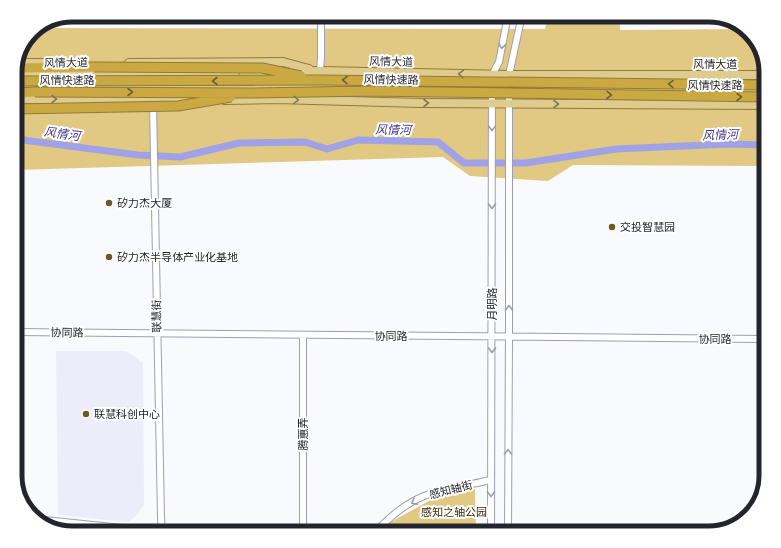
<svg xmlns="http://www.w3.org/2000/svg" width="781" height="548" viewBox="0 0 781 548" font-family="'Alegreya Sans','Noto Sans SC',sans-serif">
  <style>
    .built { fill: #ecedf8 }
    .green { fill: #e1c883 }
    .lines { fill: none; stroke-linecap: round; stroke-linejoin: round }
    .canal { stroke: #a0a2e7; stroke-width: 7 }
    .minor-casing { stroke: #9d9eb1; stroke-width: 8 }
    .major-casing { stroke: #917b3a; stroke-width: 10 }
    .highway-casing { stroke: #917b3a; stroke-width: 11 }
    .minor { stroke: #fff; stroke-width: 6 }
    .major { stroke: #e0cb8e; stroke-width: 8 }
    .highway { stroke: #cba942; stroke-width: 9 }
    .highway-bridge-casing { stroke: #917b3a; stroke-width: 11; stroke-linecap: butt }
    .highway-bridge { stroke: #cba942; stroke-width: 9 }
    .oneway { stroke: #9c9da0 }
    .oneway2 { stroke: #82785d }
    .oneway3 { stroke: #6f6036 }
    .poi-dot { fill: #6b5a28; stroke: #fff; stroke-width: 1.5 }
    .labels { text-anchor: middle; dominant-baseline: central; stroke-width: 4; stroke-linejoin: round; paint-order: stroke }
    .street-label { font-size: 11px; fill: #24252c; stroke: #fff }
    .poi-label { font-size: 11px; fill: #24252c; stroke: #fff; text-anchor: start }
    .park-label { font-size: 11px; fill: #362a08; stroke: #fff }
    .water-label { font-size: 12px; font-style: italic; fill: #3f3888; stroke: #fff }
    .rim { fill: none; stroke: #24252c; stroke-width: 5 }
  </style>
  <rect width="100%" height="100%" fill="#f9fafe"/>
  <!-- built -->
  <path class="built" d="M56,351H126L143,363L144,505L135,517L128,522L58,515Z"/>
  <!-- green -->
  <path class="green" d="M549,15H620V30L745,29L760,47L766,72V166L573,165L548,181L470,176L443,157L15,170V68L34,29L38,28L545,29Z
    M475,489L476,533H371L445,492Z
    M50,525L122,533H72Z"/>
  <g class="lines">
    <!-- canal -->
    <path class="canal" d="M15,139L138,155L180,157L239,143L305,142L327,149L358,140L438,142L464,163H526L616,149L729,144L766,145"/>
    <defs>
      <path id="minor" d="M320,71L321,57V15
        M153,103L161,517L162,533
        M15,332L766,339
        M303,335V533
        M35,519L170,533
        M374,533C389,518 404,504 424,496C445,488 469,485 491,480
        M491,533L492,75L499,62L508,15
        M508,533L509,337V75L522,15"/>
      <path id="major" d="M18,63H44
        M129,63L283,62L309,69
        M291,72L320,71L509,75H766
        M15,75L235,72
        M15,99L196,100
        M224,100L277,99L421,103L766,105"/>
      <path id="highway" d="M15,68L94,67
        M15,93L35,92"/>
    </defs>
    <!-- minor casing -->
    <use href="#minor" class="minor-casing"/>
    <!-- major casing -->
    <use href="#major" class="major-casing"/>
    <!-- highway casing -->
    <use href="#highway" class="highway-casing"/>
    <!-- minor -->
    <use href="#minor" class="minor"/>
    <!-- major -->
    <use href="#major" class="major"/>
    <!-- highway -->
    <use href="#highway" class="highway"/>
    <defs>
      <path id="highway-bridge" d="M94,67L262,68L301,76
        M15,81L320,80L766,85
        M35,92L252,93L370,91L766,97
        M15,109L178,106L231,97"/>
    </defs>
    <!-- highway-bridge casing -->
    <use href="#highway-bridge" class="highway-bridge-casing"/>
    <!-- highway-bridge -->
    <use href="#highway-bridge" class="highway-bridge"/>
  </g>
  <!-- one-way arrows -->
  <defs><path id="oneway-chevron" d="M-2-3.5L2.5 0L-2 3.5" fill="none" stroke-width="1.6" stroke-linecap="round" stroke-linejoin="round"/></defs>
  <g class="oneway">
    <use href="#oneway-chevron" transform="translate(502 46) rotate(101)"/>
    <use href="#oneway-chevron" transform="translate(492 128) rotate(90)"/>
    <use href="#oneway-chevron" transform="translate(492 206) rotate(90)"/>
    <use href="#oneway-chevron" transform="translate(509 308) rotate(-90)"/>
    <use href="#oneway-chevron" transform="translate(492 350) rotate(90)"/>
    <use href="#oneway-chevron" transform="translate(508 452) rotate(-89)"/>
    <use href="#oneway-chevron" transform="translate(491 494) rotate(90)"/>
    <use href="#oneway-chevron" transform="translate(414 502) rotate(152)"/>
  </g>
  <g class="oneway2">
    <use href="#oneway-chevron" transform="translate(461 74) rotate(-179)"/>
    <use href="#oneway-chevron" transform="translate(54 99)"/>
    <use href="#oneway-chevron" transform="translate(296 100) rotate(2)"/>
    <use href="#oneway-chevron" transform="translate(426 103)"/>
    <use href="#oneway-chevron" transform="translate(556 104)"/>
  </g>
  <g class="oneway3">
    <use href="#oneway-chevron" transform="translate(345 80) rotate(-179)"/>
    <use href="#oneway-chevron" transform="translate(215 81) rotate(180)"/>
    <use href="#oneway-chevron" transform="translate(671 84) rotate(-179)"/>
    <use href="#oneway-chevron" transform="translate(130 92)"/>
    <use href="#oneway-chevron" transform="translate(609 95) rotate(2)"/>
    <use href="#oneway-chevron" transform="translate(739 97)"/>
  </g>
  <!-- markers -->
  <g class="poi-dot">
    <circle cx="109" cy="203" r="4"/>
    <circle cx="612" cy="227" r="4"/>
    <circle cx="109" cy="257" r="4"/>
    <circle cx="86" cy="414" r="4"/>
  </g>
  <g class="labels">
    <!-- street labels -->
    <g class="street-label">
      <text transform="translate(391 62) rotate(1)">风情大道</text>
      <text transform="translate(66 63) rotate(-1)">风情大道</text>
      <text x="715" y="64">风情大道</text>
      <text x="67" y="80">风情快速路</text>
      <text transform="translate(391 80) rotate(1)">风情快速路</text>
      <text x="715" y="85">风情快速路</text>
      <text transform="translate(492 304) rotate(-90)">月明路</text>
      <text transform="translate(157 316) rotate(-91)">联慧街</text>
      <text transform="translate(67 333) rotate(1)">协同路</text>
      <text x="391" y="336">协同路</text>
      <text x="715" y="339">协同路</text>
      <text transform="translate(303 434) rotate(-90)">腾蕙弄</text>
      <text transform="translate(451 490) rotate(-14)">感知轴街</text>
    </g>
    <!-- poi labels -->
    <g class="poi-label">
      <text x="117" y="203">矽力杰大厦</text>
      <text x="620" y="227">交投智慧园</text>
      <text x="117" y="257">矽力杰半导体产业化基地</text>
      <text x="94" y="414">联慧科创中心</text>
    </g>
    <!-- park labels -->
    <g class="park-label">
      <text x="454" y="512">感知之轴公园</text>
    </g>
    <!-- water labels -->
    <g class="water-label">
      <text transform="translate(393 130) rotate(1)">风情河</text>
      <text transform="translate(62 134) rotate(8)">风情河</text>
      <text transform="translate(720 135) rotate(-2)">风情河</text>
    </g>
  </g>
  <!-- crop -->
  <path d="M0 0H781V548H0ZM72 22H709A50 50 0 0 1 759 72V476A50 50 0 0 1 709 526H72A50 50 0 0 1 22 476V72A50 50 0 0 1 72 22Z" fill="#fff" fill-rule="evenodd"/>
  <path class="rim" d="M72 22H709A50 50 0 0 1 759 72V476A50 50 0 0 1 709 526H72A50 50 0 0 1 22 476V72A50 50 0 0 1 72 22Z"/>
</svg>
